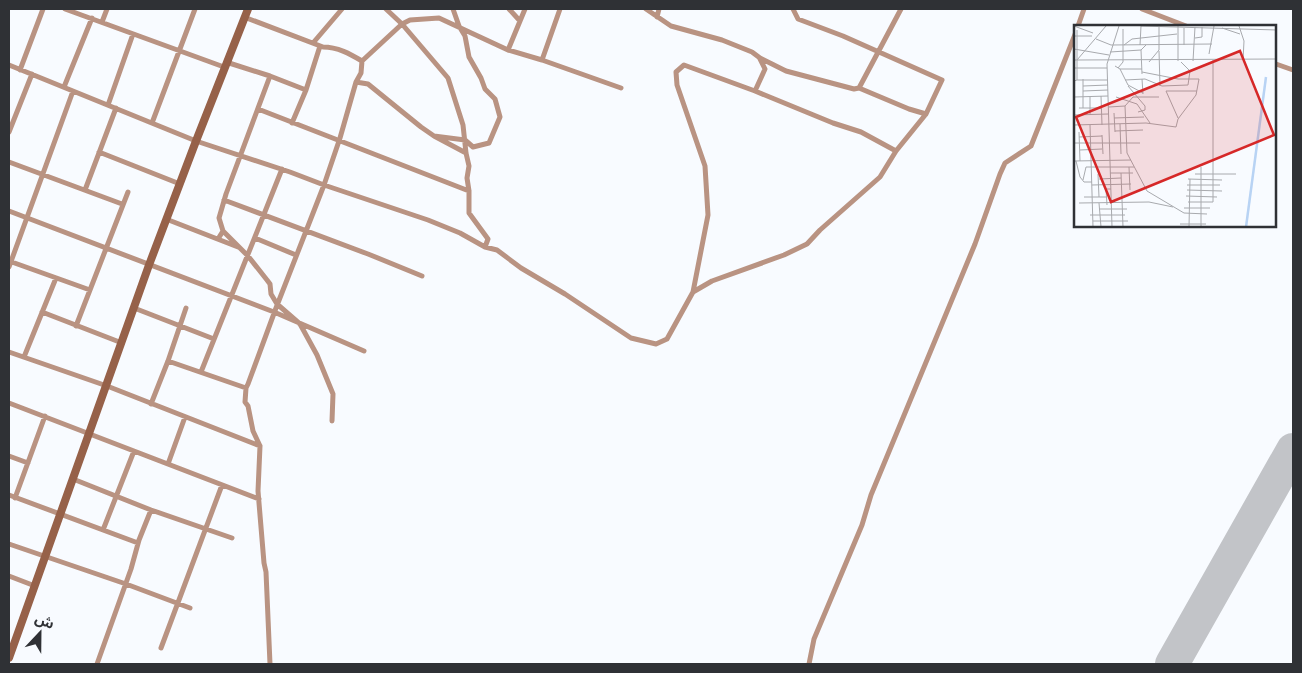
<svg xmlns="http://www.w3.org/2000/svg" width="1302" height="673" viewBox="0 0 1302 673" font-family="'Public Sans','Noto Sans Arabic',sans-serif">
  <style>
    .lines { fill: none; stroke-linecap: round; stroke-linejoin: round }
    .runway { stroke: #c2c4c8; stroke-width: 34 }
    .street { stroke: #b99382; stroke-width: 5 }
    .secondary { stroke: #966149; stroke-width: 8 }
    .inset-river { fill: none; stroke: #b8d3f4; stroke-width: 2.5 }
    .inset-road { fill: none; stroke: #a8aaae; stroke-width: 1 }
    .view { fill: #d62828; fill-opacity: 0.15; stroke: #d62828; stroke-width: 2.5 }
    .inset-edge { fill: none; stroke: #2f3135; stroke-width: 2.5 }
  </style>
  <rect width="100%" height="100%" fill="#f8fbff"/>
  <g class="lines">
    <!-- runway -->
    <path class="runway" d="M1172,664L1293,450"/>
    <!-- street -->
    <path class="street" d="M65,9L224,67
      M386,9L402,24L448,78L463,125L466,153L469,166L467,178L469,191V213L488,239L485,247
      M509,9L520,21
      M646,9L671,26L722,40L752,52L760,58L786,71L854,89L859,88L901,9
      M1142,9L1186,26
      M244,17L323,47C338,47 350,54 362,61L361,73L356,82L340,138L324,185L276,308L248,384L246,388L245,402L248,406L253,431L260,446L258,491L264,563L266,572L270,664
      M657,17L659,9
      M102,22L107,9
      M1078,26L1084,9
      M313,43L342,9
      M508,50L525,9
      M542,60L560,9
      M362,61L402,24L410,20L439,18L508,50L542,60L621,88
      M226,62L270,76L306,90
      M1276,64L1293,70
      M9,65L196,141L290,172L324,185L428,220L460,233L485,247L497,250L521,268L565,294L631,338L656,344L667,339L693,292L712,281L784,255L807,244L820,230L880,177L896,151L926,114L942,80L843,36L798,19L793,9
      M20,70L43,9
      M356,82L368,84L421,127L434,136L466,153
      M64,87L92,18
      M859,88L909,109L926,114
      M755,91L765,69L760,59
      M108,105L133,34
      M258,109L469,191
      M152,123L195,9
      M292,123L306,90L320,46
      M9,132L32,74
      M434,136L465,140L473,147L489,143L500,117L495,99L485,89L481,78L469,57L465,36L459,26L453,9
      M99,152L180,184
      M9,162L122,204
      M85,190L116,108
      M224,200L368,254L422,276
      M9,211L274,312L364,351
      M166,219L238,247
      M223,231L248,256L267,280L270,284L271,294L277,304L300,324L317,355L333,394L332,421
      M255,238L296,255
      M218,239L223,231L219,218L226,194L270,76
      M9,261L90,290
      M9,267L73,91
      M693,292L708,215L705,166L677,85L676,72L684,65L755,91L833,123L861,132L896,151
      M134,308L214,339
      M42,312L122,343
      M76,326L128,192
      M9,352L107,386L260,446
      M24,357L56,278
      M168,361L246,388
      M201,372L282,169
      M9,403L259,499
      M151,404L168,361L186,308
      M9,456L28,463
      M168,464L185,417
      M73,479L151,510L232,538
      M9,495L138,543
      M15,498L45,416
      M103,530L134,451
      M9,544L126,584L190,608
      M9,576L35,586
      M161,648L222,485
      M97,664L131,569L139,540L151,510
      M809,664L814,639L862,525L871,495L975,244L1000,174L1005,163L1031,146L1076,32"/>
    <!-- secondary -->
    <path class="secondary" d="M9,658L149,265L196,141L248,9"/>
  </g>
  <!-- overview -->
  <g transform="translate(1074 25)">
    <rect width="202" height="202" fill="#f8fbff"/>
    <path class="inset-river" d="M172,202L192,52"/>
    <path class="inset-road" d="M0,1L19,8M165,1L170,16L169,35M110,3V20M148,3L166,9M0,11H18M121,13L128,12V2M22,14L37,20L138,19M50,20L58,14L103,9M66,20L67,1L203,5M0,24L35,30M85,26L86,61M36,27L67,25M135,29L140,1M0,35H3V5M3,35L203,34M104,36V1M119,36L121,2M75,37L85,25V1M41,41L46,44L54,60L69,68M0,43H33M44,43L49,37V4M46,44H68M68,49L67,25L72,20M9,54V83M68,54L69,69M3,55H33M51,55L71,54L88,61L114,60L116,46L107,37M0,56L3,55V35L32,1M9,61L34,60M54,61L71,81V85L64,87M9,66L34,65M16,71V90M27,71L28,100M0,72L34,71M42,72L63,79L76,98M51,81L59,72H85M35,82L51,81L53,128L73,166L110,188L133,189M5,83H27M40,88L41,107M0,90L34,89M40,93L70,92M104,93L92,66H123M46,99L47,129M0,100L72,98L102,102L104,94L122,70L125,54H104L68,47M16,100L19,202M41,106L69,105M5,107L6,136M28,110L29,129M5,112L28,111M0,118H66M6,125L28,124M0,136L57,135M2,136L6,152L10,157H18M55,142L56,165M36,148H59M47,148L49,202M24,149L25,172M121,149H162M25,154L47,153M114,154L148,155M9,155L12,142H60M18,160L57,159M113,160H146M113,165L148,166M112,171L143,172M10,172H32M114,177H139V35M5,178L75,177L99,182M25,178L27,202M33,180L32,164H37M110,183H136M25,184H53M16,190H51M19,196H54M106,199H132M38,202L33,39L45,1M115,202L116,154M127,202V142"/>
    <path class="view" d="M166,26L200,110L37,177L2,92Z"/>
    <rect width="202" height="202" class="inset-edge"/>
  </g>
  <!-- border -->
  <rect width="1302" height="673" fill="none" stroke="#2f3135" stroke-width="20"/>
  <!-- north arrow -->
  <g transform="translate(40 633) rotate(22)" stroke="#f8fbff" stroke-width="4" paint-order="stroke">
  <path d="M0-4L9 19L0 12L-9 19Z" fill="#2f3135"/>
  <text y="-8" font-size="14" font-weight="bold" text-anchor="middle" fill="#2f3135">ش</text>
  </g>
</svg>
